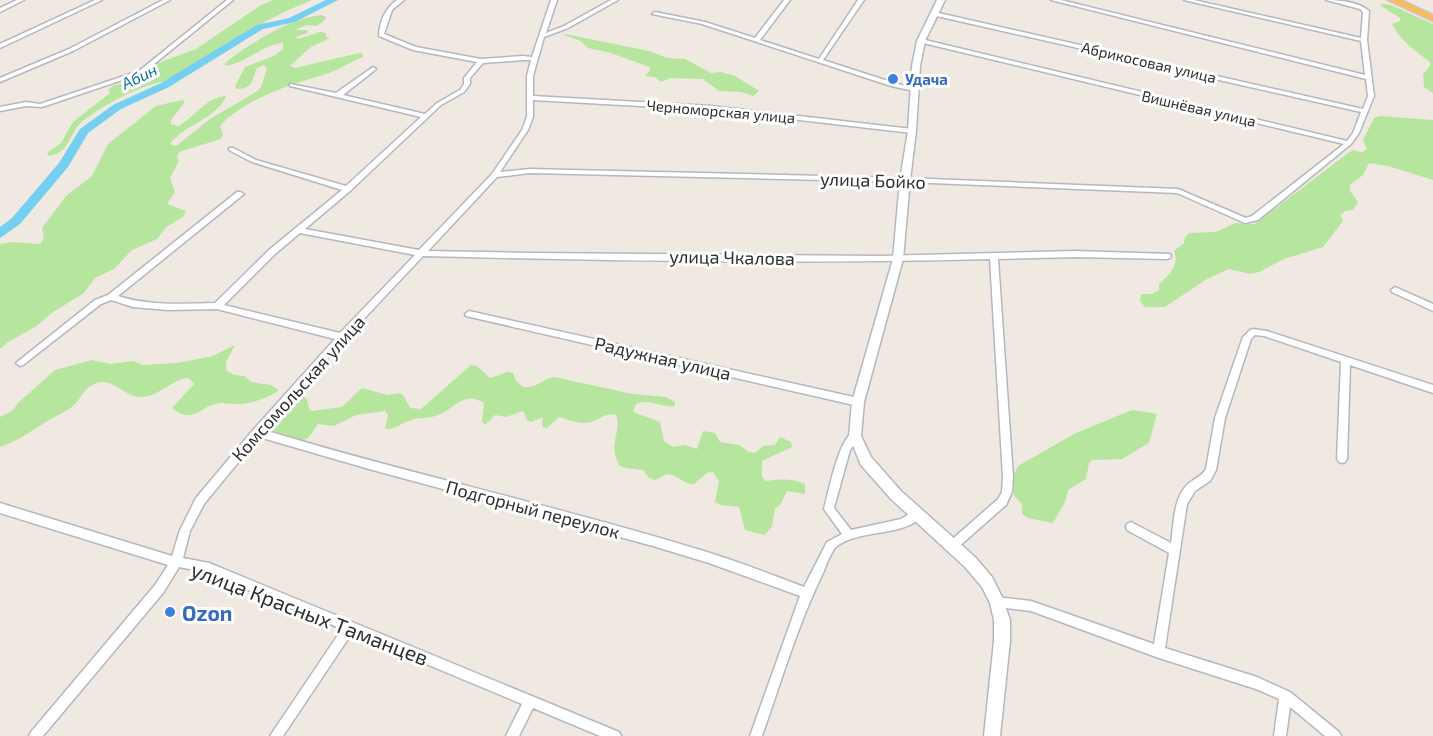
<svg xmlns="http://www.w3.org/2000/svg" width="1433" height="736" viewBox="0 0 1433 736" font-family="'Exo 2',sans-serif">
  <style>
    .green { fill: #b6e59e }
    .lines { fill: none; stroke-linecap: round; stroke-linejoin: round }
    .river { fill: #75cff0; fill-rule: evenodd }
    .minor-casing { stroke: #b4b7c1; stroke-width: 3 }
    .secondary-casing { stroke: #b4b7c1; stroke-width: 3 }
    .trunk-casing { stroke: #c9c9c9; stroke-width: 3 }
    .minor { fill: #fff; fill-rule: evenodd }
    .secondary { fill: #fff; fill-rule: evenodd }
    .trunk { fill: #f8ba60; fill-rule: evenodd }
    .shop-dot { fill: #3f7fe0; stroke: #fff; stroke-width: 2 }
    .labels { text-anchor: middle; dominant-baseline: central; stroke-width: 6; stroke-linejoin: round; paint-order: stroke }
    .far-street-label { font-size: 15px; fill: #2e2e2e; stroke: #fff }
    .far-shop-label { font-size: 15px; font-weight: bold; fill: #366cbe; stroke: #fff; text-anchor: start }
    .far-water-label { font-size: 16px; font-style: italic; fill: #0d6fa3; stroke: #fff }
    .street-label { font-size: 18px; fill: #2e2e2e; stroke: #fff }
    .near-shop-label { font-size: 21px; font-weight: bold; fill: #366cbe; stroke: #fff; text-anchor: start }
    .near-street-label { font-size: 21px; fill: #2e2e2e; stroke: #fff }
  </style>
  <rect width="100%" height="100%" fill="#efe9e1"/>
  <!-- green -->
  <path class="green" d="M274,0H312L286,11L244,33L165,81C137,87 107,103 84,120C68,132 72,152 49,156L47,153L61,143L73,122L110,93L108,90L113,86L130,81L158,63L196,49L261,5Z
    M1384,4L1391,5L1433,24V93L1424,87L1423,74L1430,66V62C1415,51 1400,40 1392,24L1400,21V18L1380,5Z
    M321,15L326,17L325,20L317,26L306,25L295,30H307L308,33L295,37L298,39L320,32L326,33V37L330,38L311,47L290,66L295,68L355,54L362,53L363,57C351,61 341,69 329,73C296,83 244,98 220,126L223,134L221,139L179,152L177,157L179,161L170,178L175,192L167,204L186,211L183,217L166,227L157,239L132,250L114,269L95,278L84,293L53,312L35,327L8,342L0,349V244L13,242L40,244L44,238L42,228L66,196L92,176L108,144L156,106L182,100L185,102L171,120V124L178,126C196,117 204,98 226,96C219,117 182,126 170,144L176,146L210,119L256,92L261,87L267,68L264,65L257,68C252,80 253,89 237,89L235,86L245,67L274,56L283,49V43C262,45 246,63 225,66V63C251,43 288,19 321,15Z
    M565,34L649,51L667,58L685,59L711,73L721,72L735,76L759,91L753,96L741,92L719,91L703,79L671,78L661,82L655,77L645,76L650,70L649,67L611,53L588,48L579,40L563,35Z
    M1380,116L1433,120V180L1388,166L1369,163L1363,175L1350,185V191L1358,202L1353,210L1345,211L1340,215L1343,221L1323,247L1284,259L1259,272L1250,274L1229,269L1207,279L1165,307H1145L1140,301L1141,294H1152L1159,290V284C1169,275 1180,265 1174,251L1184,243L1185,237L1189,233L1216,232L1236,223L1255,224L1352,150L1362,152L1367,149L1363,140L1374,118Z
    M235,345L226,362V370L234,375L245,376L251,382L271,385L279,390C269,398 248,405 235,404C228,404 222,402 216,404C199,407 193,425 172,408L194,384L189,378C170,379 159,398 139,397C121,396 110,371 88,388C82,393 79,401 73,406C66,412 57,415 49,420C33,430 18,441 0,447V417L12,411L19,402L55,370L92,360L110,364L134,361L142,365L177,363L213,356Z
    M471,365L477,366L490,378L508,372L513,373L516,381L523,387C537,389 543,378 554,377L633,394L666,397L675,402V406C661,408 650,398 636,404L633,412L660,422L664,441L673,447L685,445L697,449L703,431L715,433L720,442L739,445L749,452L755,453L763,446L775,445L780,437L791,442L792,447L762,461V477L766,481C780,479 792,478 805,484V494L787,491L780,505L775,509L772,526L765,535L745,530L739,507L721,505L715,502L719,481L713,472L707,473L694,484C683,484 678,476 669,474C665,474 660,478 655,480L649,478L643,470L625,468L620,466C606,444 623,431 616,415C606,412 602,418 593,421C583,426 570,420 559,417L547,428L542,427L543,417L531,422L527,420L523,411L506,417L495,415L485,425L482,421L484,403C463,390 455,409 438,415C429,419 420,417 411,420C401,423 395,430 385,429L388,415L385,411L356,415L334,426L318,424L308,438L302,441L269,431L267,428C274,415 289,400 303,396L307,399L309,408L312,411L342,407L362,388L388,395L400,393L404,396L410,408L421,409Z
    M1132,410L1157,414L1149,443L1122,459L1092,460L1089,463L1086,479L1068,490L1065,502L1053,523L1028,518L1022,514V504L1014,496V474L1018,466L1074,434Z"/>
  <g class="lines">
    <!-- river -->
    <path class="river" d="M326,0H338L295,22L263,29L169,87L121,109L88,133L68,167L20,224L0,238V227L12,218L59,163L80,129L113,105L161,83L257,25L289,18Z"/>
    <defs>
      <path id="minor" d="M17,0H24L0,12V8Z
        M95,0H102L0,48V44Z
        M163,0H170L73,51L0,82V78L69,49Z
        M227,0H233L143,73L42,107L26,106L0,111V107L26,102L40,104L139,71Z
        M397,0H404L392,10L384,34L416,47L481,59L523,56L532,57L551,0H557L546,33L564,26L611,0H618L568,28L544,37L533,76V96L711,106L912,129L915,131L912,133L711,110L533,100V117L528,130L500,172L530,169L905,178L1178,189L1246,218L1252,216L1344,144L919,42V40L921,39L1347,141L1353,133L1361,112L932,15V13L934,12L1363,109L1368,96L1366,79L1051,0H1061L1365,75L1361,41L1184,0H1194L1361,38L1363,12L1360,9L1326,0C1339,0 1359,2 1369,11L1367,40L1374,96L1359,133L1351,144L1258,220L1245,223L1177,193L905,182L530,173L497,177L428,251L531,253L879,256L1075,251L1170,254L1171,256L1170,258L1167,259L1075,257L998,259L1013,477L1012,492L1006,505L956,549L952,551L948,549L947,546L948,543L998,499L1002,492L1003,477L990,259C801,264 612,261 423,256L345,339L264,430C412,475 563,507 710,553C741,563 773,575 804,587L827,542L842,534L824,509C828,495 839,436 854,432C855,432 857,433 858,433L860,436L850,450L834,508L851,530L901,519L918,509L922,511L923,514C908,538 856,528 835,548C830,554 826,566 823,573C798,624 781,682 762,736H750L800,596L709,563L653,546L369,469L259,437L204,504L190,531L183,558L209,563L619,732L621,736H600L533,708L519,736H506L522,704L352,633L283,736H270L342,629L205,572L179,567L163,593L43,736H29L31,732L155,585L168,565L0,513V503L172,556L180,530L196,498L254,429L335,339L217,309L168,310L133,307L111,300L101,304L23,365L20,366L16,363L95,300L108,295L237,192H240L244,194L118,296C149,306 182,304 215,303L269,250L342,190L252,162L229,150V148H233L256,160L346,186L421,117L290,86V84L336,93L373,67L376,69L375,70L343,95L425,114L437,103L460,90L464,84V78L477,62L413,50L379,36C379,23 385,8 397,0ZM523,60H531L527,76V117L522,130L492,174L419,250L305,229L350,191L441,105L464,92L470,84V78L483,63ZM300,233L415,255L340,333L224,305L275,254Z
        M784,0H790L760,40L819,59L858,0H864L823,60L894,83L917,89L914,91L891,86L702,24L652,14L655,12L705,22L755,38Z
        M1395,287L1433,304V311L1392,292L1391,290Z
        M469,311L858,398L861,399L863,402L861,405L858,406L466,316L465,314Z
        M1253,329L1267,331L1433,385V393L1350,365L1347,459L1345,462L1342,463L1339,462L1337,459L1341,362L1264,336L1255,335L1251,339L1225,418L1216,470L1210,481L1195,491L1187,504L1165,648L1257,677L1290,692L1339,732L1341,736H1325L1290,707L1286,736H1274L1279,699L1256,689L1159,658L1031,611L997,607L993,606L991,602L993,598L997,597L1031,601L1154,644L1169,553L1127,530L1126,527L1127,524L1131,522L1171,543C1174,524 1173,498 1188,484C1195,478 1201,477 1206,469L1215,418L1243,337L1250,330Z"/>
      <path id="secondary" d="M937,0H945L925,41L920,66L916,131L910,180L903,259L864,402L861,436L871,457L901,491L975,557L992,577L1002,597L1010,620V641L1000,736H984L994,641V620L990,603L982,587L965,567L891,499L861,465L849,436L852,402L893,259L900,180L908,131L912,66L917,41Z"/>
      <path id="trunk" d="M1388,0H1401L1433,15V21Z"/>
    </defs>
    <!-- minor casing -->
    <use href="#minor" class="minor-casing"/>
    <!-- secondary casing -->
    <use href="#secondary" class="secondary-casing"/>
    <!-- trunk casing -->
    <use href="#trunk" class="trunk-casing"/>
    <!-- minor -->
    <use href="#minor" class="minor"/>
    <!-- secondary -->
    <use href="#secondary" class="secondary"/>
    <!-- trunk -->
    <use href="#trunk" class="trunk"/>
  </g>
  <!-- markers -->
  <g class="shop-dot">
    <circle cx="893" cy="79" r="6"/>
    <circle cx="170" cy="612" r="6"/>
  </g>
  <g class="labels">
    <!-- far-street labels -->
    <g class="far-street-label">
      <text transform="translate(1149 62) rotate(13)">Абрикосовая улица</text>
      <text transform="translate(1199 108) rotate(13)">Вишнёвая улица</text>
      <text transform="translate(721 111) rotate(5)">Черноморская улица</text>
    </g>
    <!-- far-shop labels -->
    <g class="far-shop-label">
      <text x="905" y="79">Удача</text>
    </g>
    <!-- far-water labels -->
    <g class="far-water-label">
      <text transform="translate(139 76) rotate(-26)">Абин</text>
    </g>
    <!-- street labels -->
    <g class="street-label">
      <text transform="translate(873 180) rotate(2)">улица Бойко</text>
      <text transform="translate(732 257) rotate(1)">улица Чкалова</text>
      <text transform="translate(663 358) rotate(13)">Радужная улица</text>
      <text transform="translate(298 388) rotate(-48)">Комсомольская улица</text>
      <text transform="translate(533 509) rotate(15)">Подгорный переулок</text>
    </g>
    <!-- near-shop labels -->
    <g class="near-shop-label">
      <text x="182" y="612">Ozon</text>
    </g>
    <!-- near-street labels -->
    <g class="near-street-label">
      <text transform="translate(310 613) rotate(21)">улица Красных Таманцев</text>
    </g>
  </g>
</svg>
